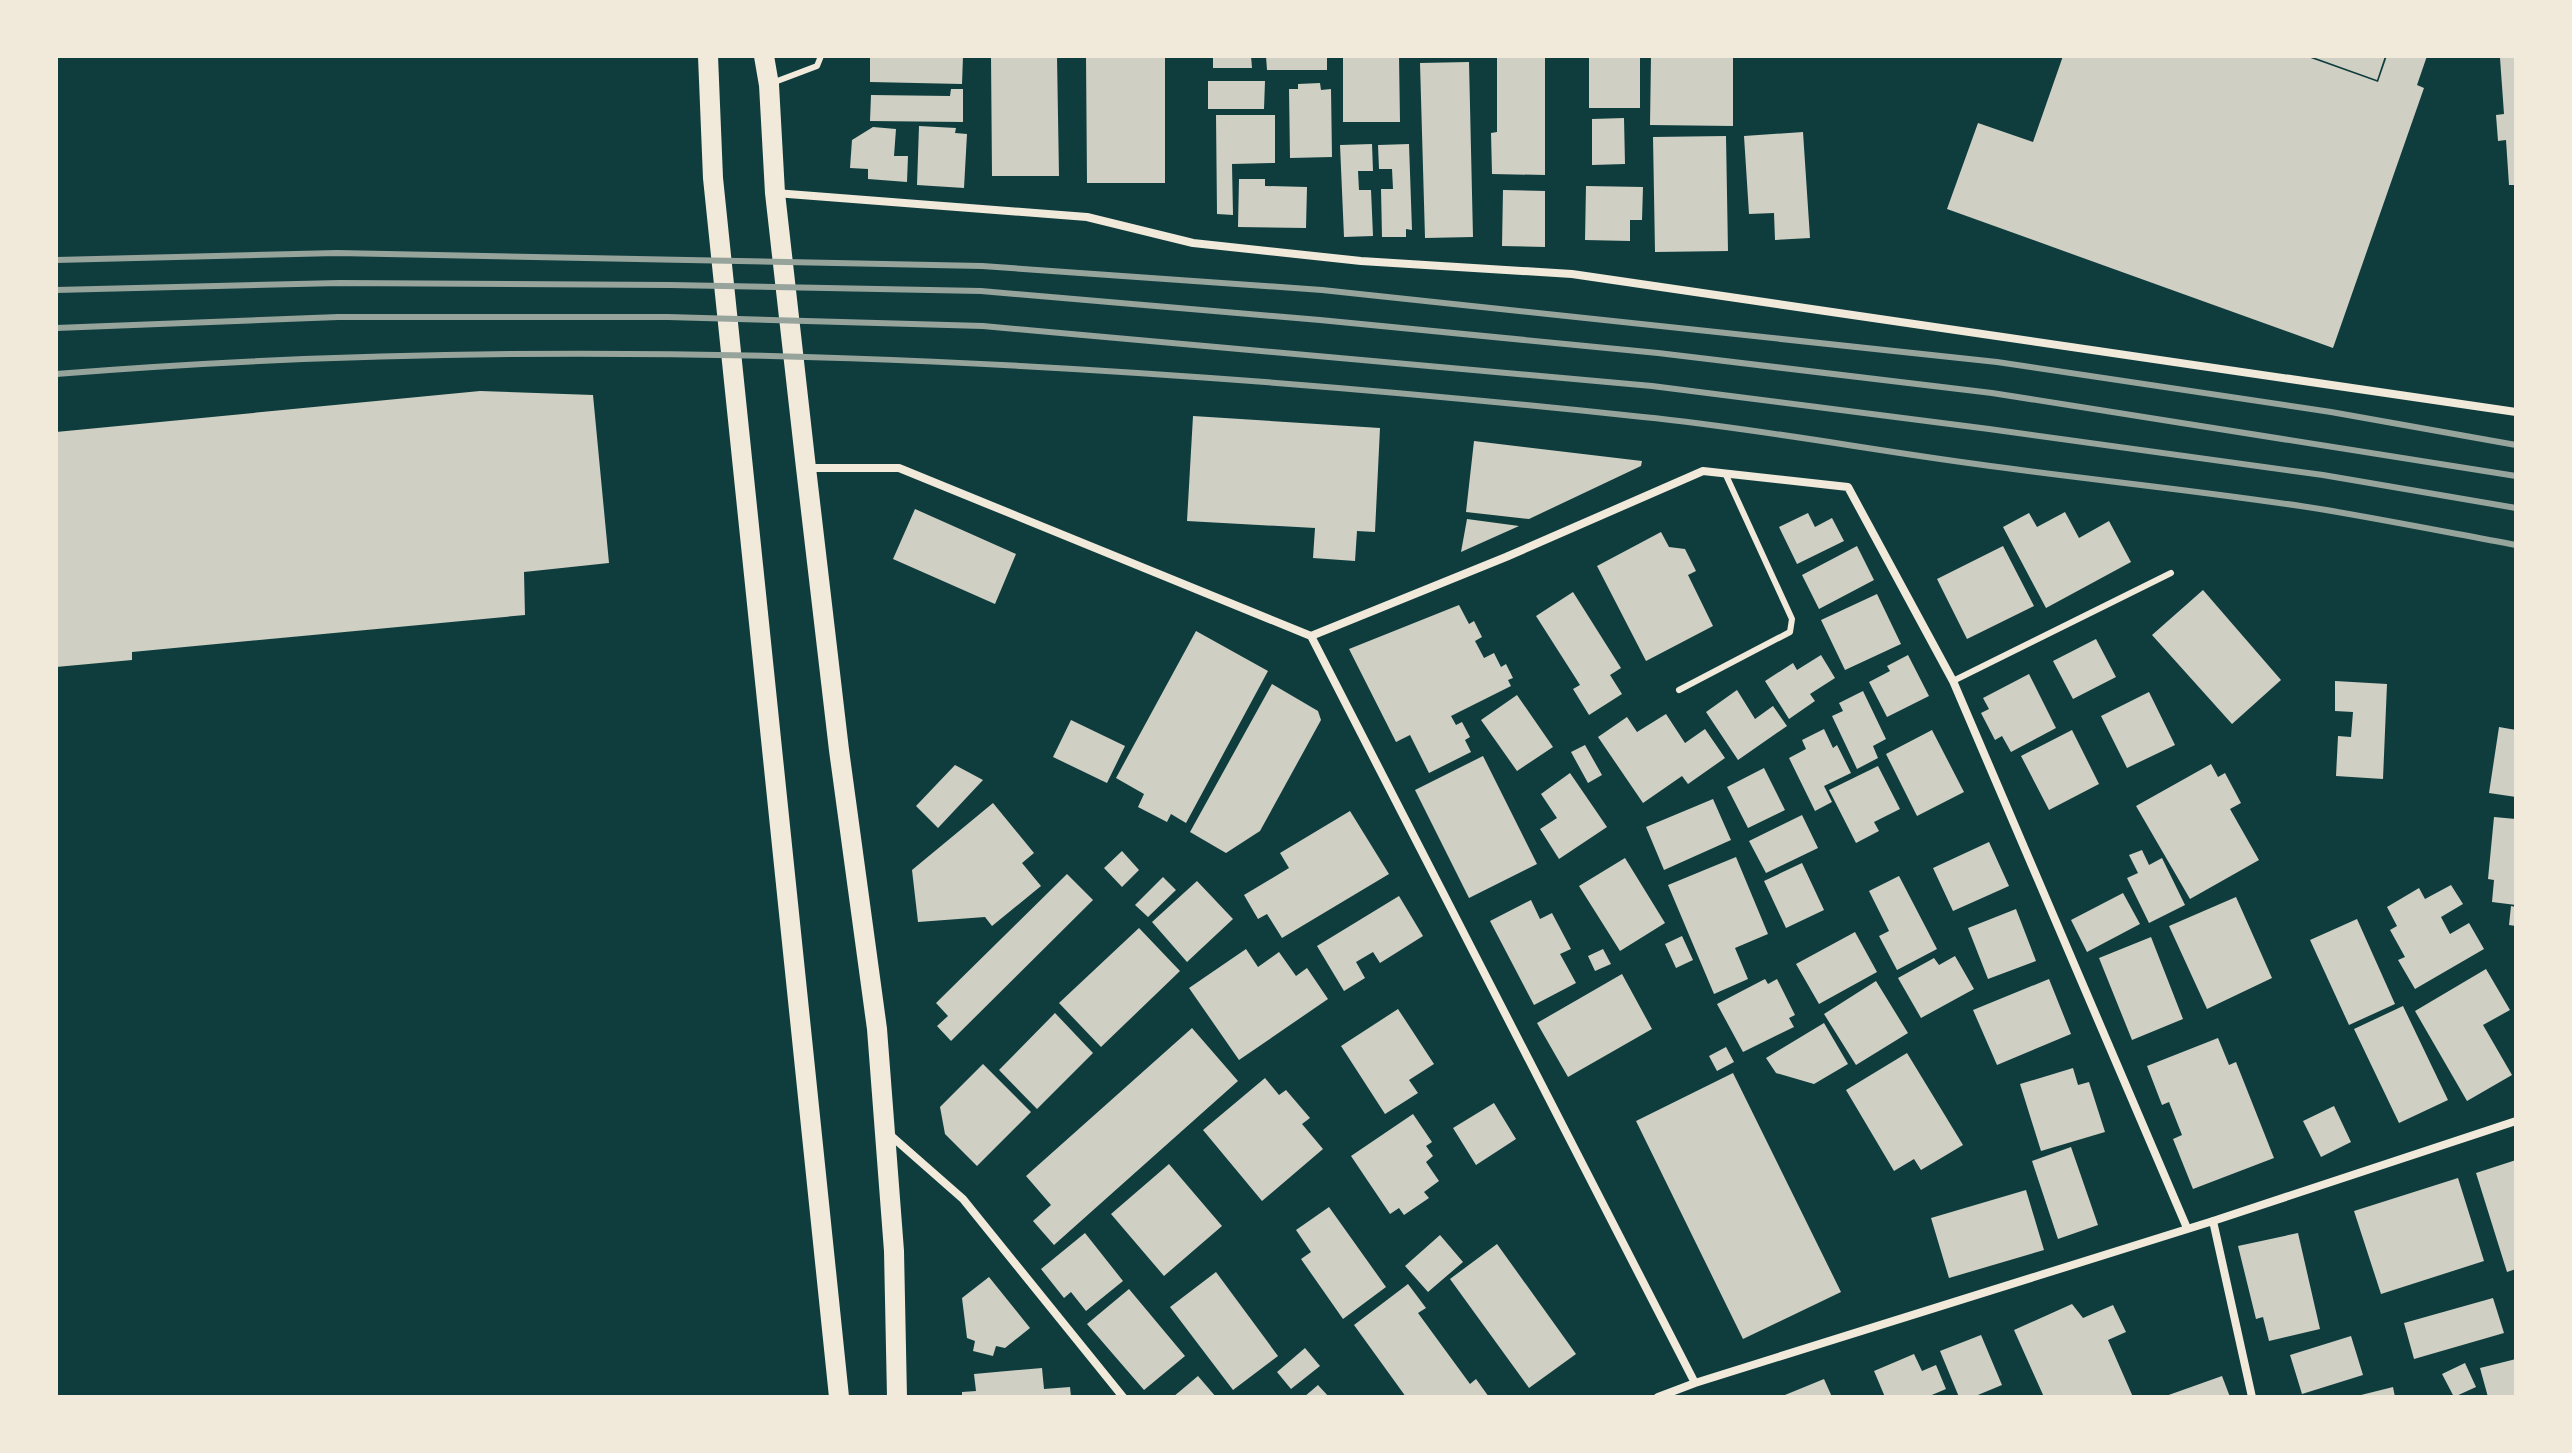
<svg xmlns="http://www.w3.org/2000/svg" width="2572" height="1453" viewBox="0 0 2572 1453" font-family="'IBM Plex Sans',sans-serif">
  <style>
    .building { fill: #cfcfc3 }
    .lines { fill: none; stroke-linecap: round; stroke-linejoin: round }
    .service { stroke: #f1e9da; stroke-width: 6 }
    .minor { stroke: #f1e9da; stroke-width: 8 }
    .primary { stroke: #f1e9da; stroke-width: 20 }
    .rail { stroke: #97a49c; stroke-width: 6 }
  </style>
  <rect width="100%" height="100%" fill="#0f3d3e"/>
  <!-- building -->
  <path class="building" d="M870,56H963L962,84L870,82Z
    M991,56H1057L1059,176H992Z
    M1086,56H1165V183H1087Z
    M1213,56H1251L1252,68H1213Z
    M1266,56H1327V70H1267Z
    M1343,56H1399L1400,122H1343Z
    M1497,56H1545V175L1492,174L1491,133L1497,132Z
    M1589,56H1640V108H1589Z
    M1651,56H1733V126L1650,125Z
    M2063,56H2305L2378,82L2387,56H2427L2417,85L2424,88L2333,348L1947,209L1978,123L2033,142Z
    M2310,56H2385L2377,80Z
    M2516,57V185H2509L2506,140L2498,141L2496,115L2504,114L2500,58Z
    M1469,62L1473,237L1425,238L1420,63Z
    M1208,81H1265L1264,109H1208Z
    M1320,83L1321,90L1331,89L1332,157L1290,158L1289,89H1298V84Z
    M951,89H963V122L870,121L871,95L950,96Z
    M1216,115H1275V163L1232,164L1233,215L1217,214Z
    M1624,118L1625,164L1592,165V119Z
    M919,126L956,128L955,133L967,134L964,188L917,185Z
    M873,127L896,129L894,156H908L907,182L868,179V169L850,168L852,140Z
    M1803,132L1810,238L1775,240L1774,213L1749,214L1744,136Z
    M1726,136L1728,251L1655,252L1653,137Z
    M1372,144L1373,171H1358L1359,190H1371L1373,236L1344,237L1340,145Z
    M1409,144L1412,230L1406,229V237H1382L1381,189H1393L1392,169H1379L1378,145Z
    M1239,179H1265V186L1307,187L1306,228L1238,227Z
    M1586,186L1643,187L1642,220H1630V241L1585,240Z
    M1503,190L1545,191V247L1502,246Z
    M480,391L593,395L609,563L524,572L525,615L132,652V660L56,667V432Z
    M1193,416L1380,428L1375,532L1357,531L1355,561L1313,558L1315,528L1187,521Z
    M1474,441L1642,461L1641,466L1529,519L1466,512Z
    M915,509L1016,554L995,604L893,559Z
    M2065,512L2079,538L2109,521L2131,562L2046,608L2003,527L2029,513L2037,527Z
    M1808,513L1815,527L1832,518L1844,541L1797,564L1779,527Z
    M1467,519L1519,526L1461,552Z
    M1661,532L1669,547L1685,549L1696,571L1688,575L1713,626L1646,661L1597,566Z
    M1857,546L1874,580L1819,609L1802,575Z
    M2003,546L2034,606L1967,639L1937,579Z
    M2203,590L2281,680L2232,724L2152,635Z
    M1573,592L1621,668L1610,675L1622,694L1589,715L1573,689L1580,685L1536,616Z
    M1877,594L1901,644L1845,670L1821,620Z
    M1459,605L1469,624L1474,621L1482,637L1475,641L1484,658L1494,653L1501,667L1506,664L1513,678L1508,680L1511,686L1451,716L1456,725L1462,722L1470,737L1465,740L1471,752L1429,773L1410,735L1396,742L1349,649Z
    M1196,631L1268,671L1186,823L1171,814L1167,822L1138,807L1144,794L1116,778Z
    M2096,639L2116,677L2073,699L2053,661Z
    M1821,655L1835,678L1810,694L1815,701L1789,719L1765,681L1793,663L1797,670Z
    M1908,655L1929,696L1887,717L1869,682L1890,671L1887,666Z
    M2029,674L2056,728L2011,752L2002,736L1995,740L1981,713L1989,709L1983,698Z
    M2335,681L2387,684L2383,779L2336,776L2338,736L2351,737L2353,712L2335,711Z
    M1272,684L1318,711L1321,720L1260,831L1226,853L1190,832Z
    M1737,690L1755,719L1773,706L1787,726L1738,760L1706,712Z
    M1863,691L1886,739L1873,746L1878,758L1857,769L1832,716L1843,711L1839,703Z
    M2149,692L2175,745L2127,768L2101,716Z
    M1517,695L1553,747L1517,771L1481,720Z
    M1666,714L1685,743L1705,729L1725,758L1688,784L1682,776L1643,803L1598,737L1627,717L1637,732Z
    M1071,720L1125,746L1107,783L1053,757Z
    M2499,727L2516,730V797L2489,793Z
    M1824,729L1833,748L1837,745L1851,773L1824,786L1832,802L1815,811L1789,758L1806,749L1802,740Z
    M1932,730L1964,792L1917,816L1886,754Z
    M2072,730L2099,784L2049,810L2021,756Z
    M1585,745L1602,775L1588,783L1571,752Z
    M1483,756L1537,864L1469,898L1415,790Z
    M2211,764L2218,777L2225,773L2241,803L2230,809L2259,860L2190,899L2136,806Z
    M955,765L983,780L938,828L916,806Z
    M1878,766L1900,809L1874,822L1879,831L1856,843L1829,790Z
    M1764,768L1785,810L1748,828L1727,787Z
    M1570,773L1607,827L1559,859L1540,829L1557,818L1541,794Z
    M1713,799L1731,840L1664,870L1646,827Z
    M993,803L1034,853L1022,863L1041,886L992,926L985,917L918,922L912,870Z
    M1350,811L1389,874L1282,938L1267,914L1258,919L1244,895L1289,868L1280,853Z
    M1802,815L1818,848L1766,873L1749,841Z
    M2494,817L2516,819V905L2492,902L2494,880L2488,879Z
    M1989,842L2009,886L1953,911L1933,868Z
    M2142,850L2149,865L2162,858L2185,905L2149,923L2127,878L2138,873L2129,855Z
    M1122,851L1139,870L1122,887L1104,868Z
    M1736,857L1768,934L1735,948L1748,979L1714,994L1668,885Z
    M1625,858L1665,923L1620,951L1579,886Z
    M1802,863L1824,910L1786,928L1764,881Z
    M1067,874L1093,900L951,1041L937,1026L948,1016L936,1003Z
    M1899,876L1937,949L1897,970L1879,936L1889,931L1869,891Z
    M1163,877L1176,890L1148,917L1135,905Z
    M1197,881L1233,919L1187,962L1152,922Z
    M2451,885L2463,904L2441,917L2450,934L2469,923L2484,949L2415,989L2398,960L2405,957L2390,930L2397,926L2387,907L2419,888L2425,899Z
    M2123,893L2140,924L2087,952L2071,920Z
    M1399,896L1423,936L1380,963L1373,952L1356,962L1365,978L1344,991L1317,946Z
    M2236,897L2272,978L2207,1009L2169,926Z
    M1531,900L1540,919L1552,913L1571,949L1560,954L1576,983L1534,1005L1490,921Z
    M2511,906L2516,907V926L2509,925Z
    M2016,909L2036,961L1988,979L1968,928Z
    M2357,919L2395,1004L2349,1025L2310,940Z
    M1139,928L1180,971L1101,1047L1059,1003Z
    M1855,932L1877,972L1819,1004L1796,964Z
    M1682,936L1693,960L1676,968L1665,944Z
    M2151,937L2183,1019L2132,1040L2099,958Z
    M1246,949L1258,967L1279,952L1296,976L1307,968L1328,999L1239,1060L1189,988Z
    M1603,949L1611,964L1595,971L1588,956Z
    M1955,956L1974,989L1921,1018L1898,978L1934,958L1939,965Z
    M2486,969L2510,1010L2483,1025L2512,1075L2467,1101L2415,1011Z
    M1622,974L1652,1029L1568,1077L1537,1023Z
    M1765,979L1768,984L1777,979L1795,1015L1789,1018L1794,1027L1743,1052L1717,1004Z
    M2049,979L2071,1034L1997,1065L1973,1010Z
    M1876,981L1908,1033L1856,1065L1824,1014Z
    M2403,1006L2448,1100L2399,1123L2354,1029Z
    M1398,1009L1434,1064L1409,1080L1418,1093L1385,1114L1341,1046Z
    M1055,1013L1093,1053L1037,1109L999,1070Z
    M1824,1023L1848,1064L1814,1084L1776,1073L1766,1058Z
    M1192,1028L1238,1081L1054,1245L1033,1221L1051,1205L1026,1176Z
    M2218,1038L2229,1065L2236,1062L2274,1158L2193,1189L2173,1139L2182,1135L2169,1102L2162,1105L2147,1066Z
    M1726,1047L1734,1062L1717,1071L1709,1056Z
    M1907,1053L1963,1145L1921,1170L1914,1159L1894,1171L1846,1090Z
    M983,1064L1031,1112L977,1166L945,1134L940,1107Z
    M2073,1068L2078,1085L2089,1082L2105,1132L2041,1151L2020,1084Z
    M1733,1073L1841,1292L1743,1339L1636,1121Z
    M1265,1078L1279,1095L1286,1090L1310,1118L1302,1124L1323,1149L1262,1201L1203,1130Z
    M1494,1103L1516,1139L1476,1165L1453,1128Z
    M2334,1106L2351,1142L2321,1157L2303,1121Z
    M1413,1114L1432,1142L1426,1146L1433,1156L1426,1162L1439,1181L1424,1192L1429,1198L1404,1215L1399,1208L1390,1214L1351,1156Z
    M2071,1147L2098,1225L2058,1239L2032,1161Z
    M2516,1160V1269L2507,1272L2476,1173Z
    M1169,1164L1222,1226L1164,1276L1111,1214Z
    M2458,1178L2484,1261L2381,1294L2354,1211Z
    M2026,1190L2044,1250L1949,1278L1931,1218Z
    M1329,1207L1386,1287L1343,1319L1301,1259L1311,1252L1296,1230Z
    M1085,1233L1123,1281L1086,1311L1071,1292L1064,1298L1041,1269Z
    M2298,1233L2320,1329L2269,1341L2263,1317L2256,1319L2238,1246Z
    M1440,1235L1463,1262L1428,1292L1405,1266Z
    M1497,1244L1576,1354L1529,1388L1450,1279Z
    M1216,1272L1278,1356L1233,1390L1170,1307Z
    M989,1277L1030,1328L1005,1348L996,1346L993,1356L973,1351L975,1341L967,1338L962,1298Z
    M1408,1284L1426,1308L1418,1313L1470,1384L1476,1379L1489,1397H1406L1354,1325Z
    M1129,1289L1185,1356L1144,1390L1087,1324Z
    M2493,1298L2504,1333L2414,1359L2404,1323Z
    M2072,1304L2083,1318L2113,1305L2126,1332L2108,1340L2133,1397H2044L2014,1330Z
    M1981,1335L2002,1385L1973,1397H1959L1940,1351Z
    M2351,1336L2363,1375L2302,1394L2290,1355Z
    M1305,1348L1320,1366L1291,1389L1277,1372Z
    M1914,1354L1922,1371L1936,1365L1946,1389L1927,1397H1885L1874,1371Z
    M2516,1359V1397H2488L2480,1368Z
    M2465,1363L2476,1387L2454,1397L2442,1374Z
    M1042,1368L1044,1389L1070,1387L1071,1397H962V1392L976,1391L974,1374Z
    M1198,1376L1216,1397H1173Z
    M2222,1376L2230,1397H2163Z
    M1824,1379L1832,1397H1780Z
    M1318,1385L1329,1397H1304Z
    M2393,1387L2395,1397H2357V1396Z"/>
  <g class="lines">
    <!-- service -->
    <path class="service" d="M772,83L817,66L821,56
      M1953,681L2171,573
      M1679,690L1790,632L1792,619L1725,473"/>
    <!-- minor -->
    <path class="minor" d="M775,193L1087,217L1193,243L1361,261L1572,274L2516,412
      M807,468H899L1311,636L1506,557L1703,471L1848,487L1953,681L2187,1228
      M1311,636L1695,1383
      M889,1134L963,1199L1123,1397
      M2213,1221L2252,1397
      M1658,1397L1695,1383L2213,1221L2516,1121"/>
    <!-- primary -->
    <path class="primary" d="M708,56L713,178L839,1397
      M764,56L769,85L775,193L806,468L839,750L877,1029L894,1251L897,1397"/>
    <!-- rail -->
    <path class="rail" d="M56,260L337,253L982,266L1322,290L1997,362L2331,412L2516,445
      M56,290L340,283L670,285L981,291L1320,320L1658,353L1992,393L2516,476
      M56,328L338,317H668L983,326L1652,386L1989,429L2323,475L2516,508
      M56,374C584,331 1117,361 1643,417C1754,428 1865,449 1976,464C2090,480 2206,491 2320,509C2386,520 2451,533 2516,545"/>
  </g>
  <!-- border -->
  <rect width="2572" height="1453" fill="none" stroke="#f1e9da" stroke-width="116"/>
</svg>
